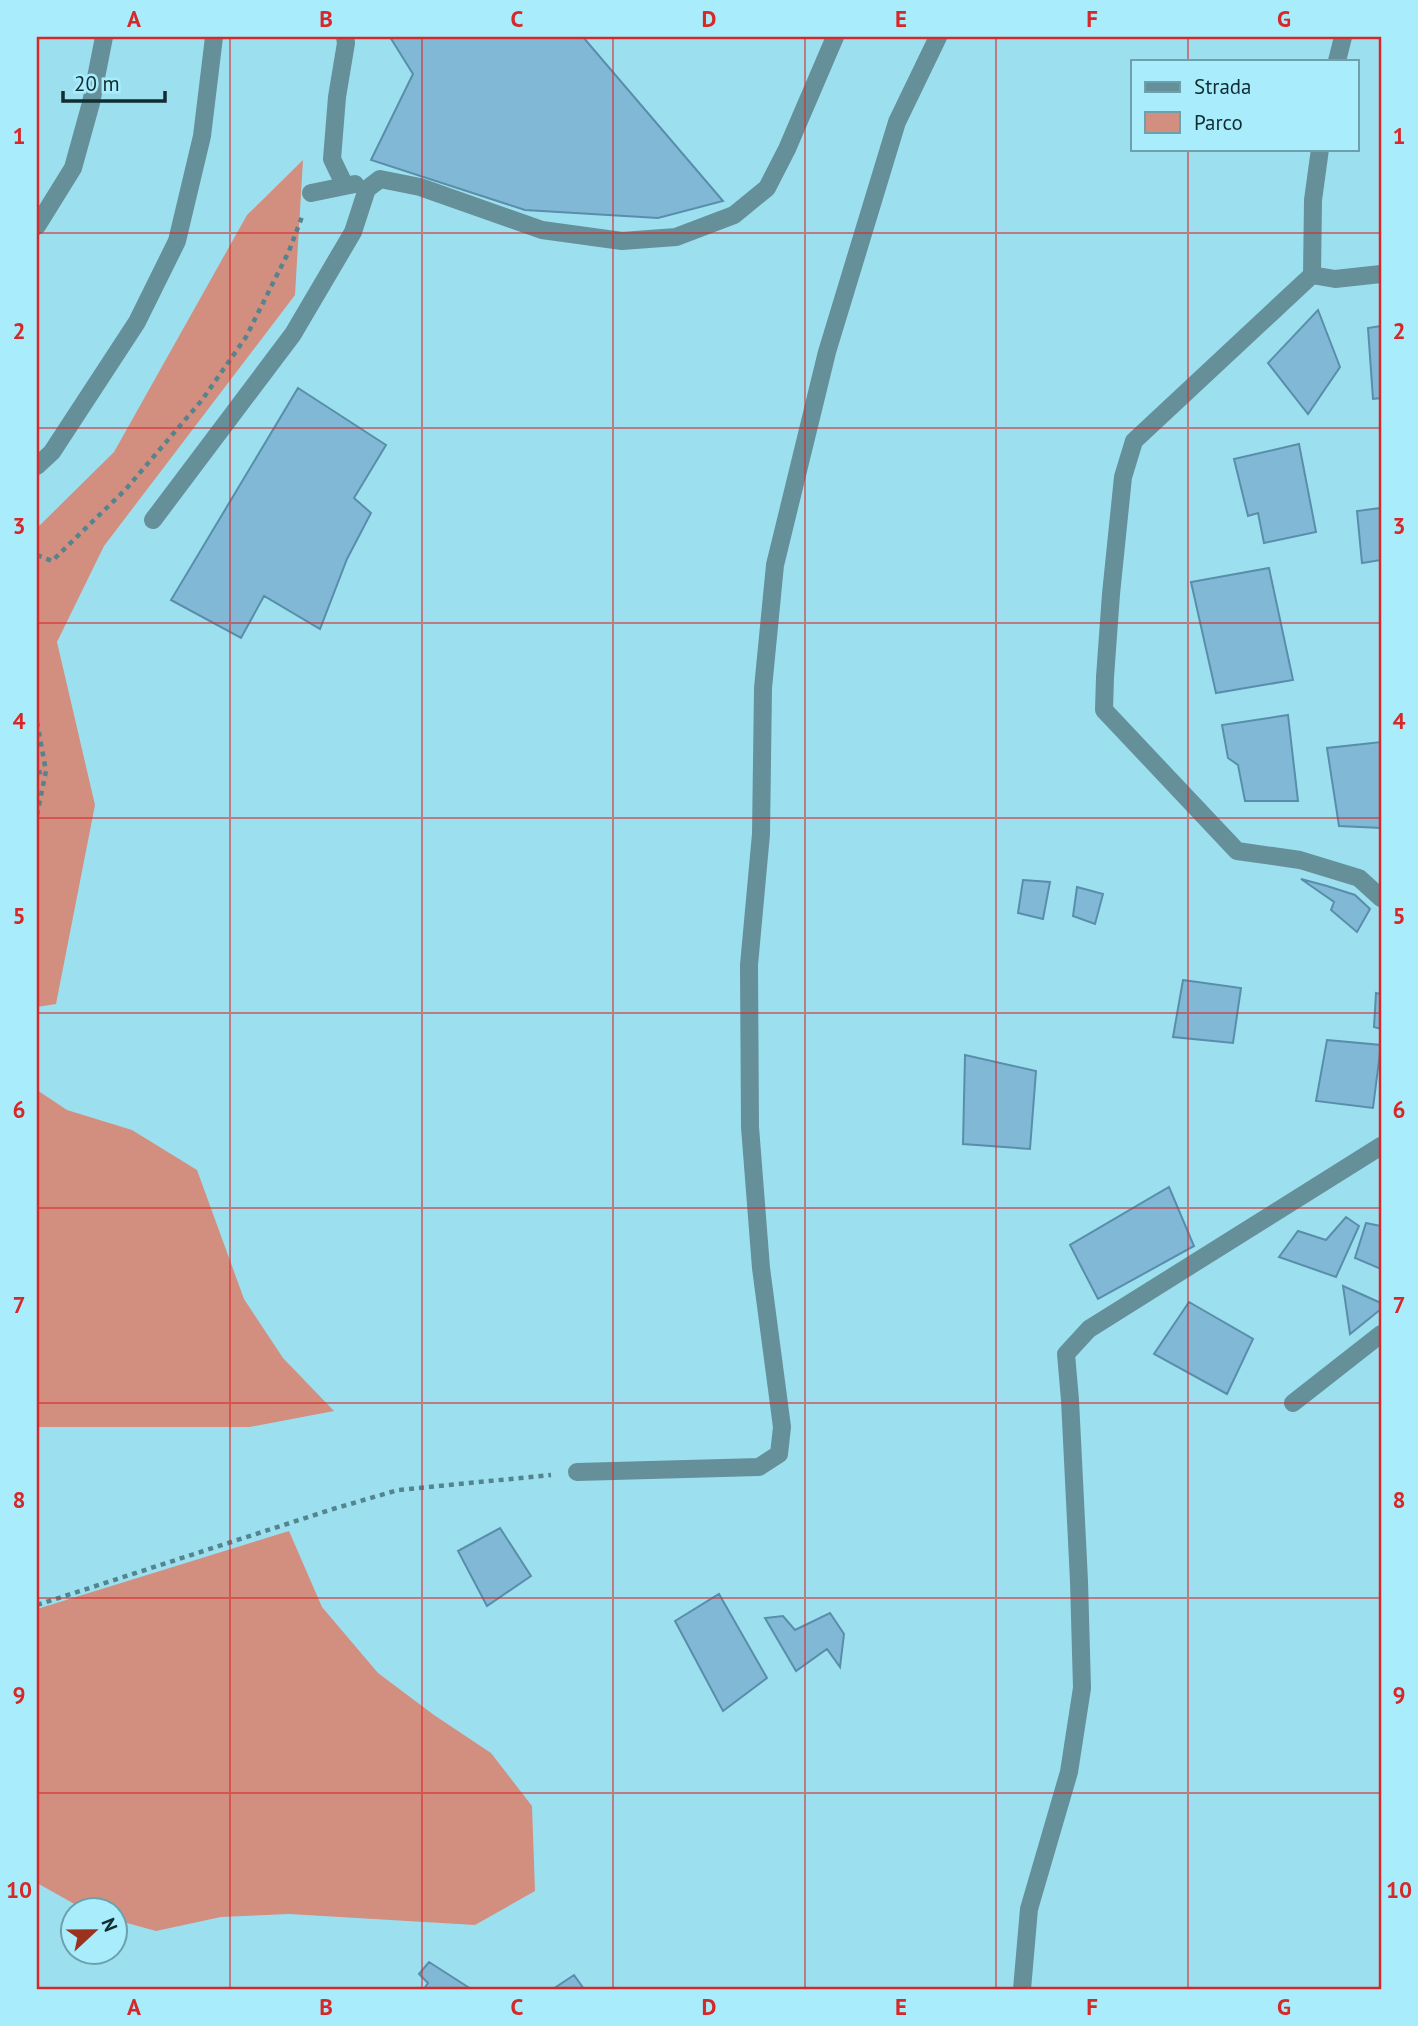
<svg xmlns="http://www.w3.org/2000/svg" width="1418" height="2026" viewBox="0 0 1418 2026" font-family="'PT Sans',sans-serif">
  <style>
    .green { fill: #d28f80 }
    .building { fill: #81b8d6; stroke: #598eab; stroke-width: 2 }
    .lines { fill: none; stroke-linecap: round; stroke-linejoin: round }
    .path { stroke: #54848e; stroke-width: 4.5; stroke-dasharray: 5 5; stroke-linecap: butt }
    .minor { stroke: #658f99; stroke-width: 18 }
    .grid { fill: none; stroke: #d62828; stroke-width: 2; stroke-opacity: 0.55 }
    .neatline { fill: none; stroke: #d62828; stroke-width: 2.5 }
    .grid-label { font-size: 23px; text-anchor: middle; font-weight: bold; fill: #d62828 }
  </style>
  <rect width="100%" height="100%" fill="#9ce0ef"/>
  <!-- green -->
  <path class="green" d="M303,160L295,295L104,546L57,642L95,805L56,1004L37,1007V528L114,452L247,215Z
    M37,1090L67,1110L132,1130L197,1170L244,1299L283,1358L334,1411L250,1427H37Z
    M289,1531L322,1607L378,1673L434,1715L491,1753L532,1806L535,1891L475,1925L289,1914L221,1917L156,1931L116,1920V1910H85L37,1883V1609Z"/>
  <!-- building -->
  <path class="building" d="M390,37H583L723,201L658,218L525,210L371,160L413,74Z
    M1318,310L1340,367L1308,414L1268,363Z
    M1381,326V398L1373,399L1368,328Z
    M298,388L386,445L354,498L371,513L347,559L320,629L264,596L241,638L171,600Z
    M1299,444L1316,532L1264,543L1258,513L1248,516L1234,459Z
    M1381,508V560L1362,563L1357,511Z
    M1269,568L1293,680L1216,693L1191,582Z
    M1288,715L1298,801H1245L1238,765L1228,758L1222,725Z
    M1381,742V828L1339,826L1327,748Z
    M1301,879L1327,886L1355,895L1370,909L1357,932L1331,910L1334,902Z
    M1023,880L1050,882L1043,919L1018,913Z
    M1077,887L1103,894L1095,924L1073,916Z
    M1183,980L1241,988L1233,1043L1173,1037Z
    M1376,993L1381,994V1029L1374,1027Z
    M1327,1040L1381,1045L1373,1108L1316,1101Z
    M965,1055L1036,1071L1030,1149L963,1144Z
    M1169,1187L1194,1246L1098,1299L1070,1245Z
    M1346,1217L1359,1226L1336,1277L1279,1257L1298,1231L1326,1240Z
    M1366,1223L1381,1226V1269L1355,1258Z
    M1343,1286L1381,1303V1309L1350,1334Z
    M1189,1302L1253,1339L1227,1394L1154,1354Z
    M500,1528L531,1576L487,1606L458,1551Z
    M719,1594L767,1678L723,1711L675,1621Z
    M830,1613L844,1634L840,1667L827,1649L796,1671L765,1618L783,1616L795,1630Z
    M429,1962L471,1989H424L428,1983L419,1974Z
    M574,1975L584,1989H553Z"/>
  <g class="lines">
    <!-- path -->
    <path class="path" d="M37,555L52,561L126,489L202,400L246,337L289,251L303,214
      M37,722L46,771L37,815
      M37,773L46,771
      M37,1605L333,1509L398,1490L551,1475"/>
    <!-- minor -->
    <path class="minor" d="M1337,61L1343,37
      M1320,149L1313,200L1312,275L1134,441L1123,477L1111,594L1105,677L1104,710L1237,851L1300,860L1359,878L1381,898
      M345,186L332,159L337,97L346,43L345,37
      M311,193L355,184
      M37,226L73,168L91,103L104,37
      M1312,275L1335,279L1381,274
      M37,466L52,452L137,322L177,241L202,136L214,37
      M153,520L293,334L353,232L367,189L380,179L420,187L542,230L622,241L676,237L734,215L767,188L787,149L835,37
      M1293,1403L1381,1334
      M577,1472L759,1467L779,1454L782,1427L761,1268L750,1127L749,965L761,834L763,688L775,565L827,352L897,122L938,37
      M1022,1989L1029,1909L1069,1772L1082,1688L1079,1581L1070,1400L1066,1354L1089,1329L1381,1146"/>
  </g>
  <!-- grid -->
  <path class="grid" d="M230,37V1989M422,37V1989M613,37V1989M805,37V1989M996,37V1989M1188,37V61M1188,149V1989M37,233H1381M37,428H1381M37,623H1381M37,818H1381M37,1013H1381M37,1208H1381M37,1403H1381M37,1598H1381M37,1793H1381"/>
  <!-- border -->
  <rect width="1418" height="2026" fill="none" stroke="#a9edfd" stroke-width="77"/>
  <!-- legend -->
  <rect x="1131" y="60" width="228" height="91" fill="#a9edfd" stroke="#6ca0ac" stroke-width="2"/>
  <rect x="1145" y="82" width="35" height="10" fill="#658f99" stroke="#6ca0ac" stroke-width="2"/>
  <text x="1194" y="94" font-size="21" fill="#102d32">Strada</text>
  <rect x="1145" y="112" width="35" height="21" fill="#d28f80" stroke="#6ca0ac" stroke-width="2"/>
  <text x="1194" y="130" font-size="21" fill="#102d32">Parco</text>
  <!-- north arrow -->
  <g transform="translate(94 1931) rotate(68)"><circle r="33" fill="#a9edfd" stroke="#6ca0ac" stroke-width="2"/>
  <path d="M0-5L12 26L0 18L-12 26Z" fill="#9b321d"/>
  <text y="-10" font-size="19" font-weight="bold" text-anchor="middle" fill="#102d32">N</text>
  </g>
  <!-- scale -->
  <path d="M63 91v10h102v-10" fill="none" stroke="#102d32" stroke-width="3.5"/>
  <text x="74" y="91" font-size="21" fill="#102d32" stroke="#a9edfd" stroke-width="5" paint-order="stroke">20 m</text>
  <rect x="38" y="38" width="1342" height="1950" class="neatline"/>
  <g class="grid-label">
    <text x="134" y="27">A</text>
    <text x="326" y="27">B</text>
    <text x="517" y="27">C</text>
    <text x="709" y="27">D</text>
    <text x="901" y="27">E</text>
    <text x="1092" y="27">F</text>
    <text x="1284" y="27">G</text>
    <text x="19" y="144">1</text>
    <text x="1399" y="144">1</text>
    <text x="19" y="339">2</text>
    <text x="1399" y="339">2</text>
    <text x="19" y="534">3</text>
    <text x="1399" y="534">3</text>
    <text x="19" y="729">4</text>
    <text x="1399" y="729">4</text>
    <text x="19" y="924">5</text>
    <text x="1399" y="924">5</text>
    <text x="19" y="1118">6</text>
    <text x="1399" y="1118">6</text>
    <text x="19" y="1313">7</text>
    <text x="1399" y="1313">7</text>
    <text x="19" y="1508">8</text>
    <text x="1399" y="1508">8</text>
    <text x="19" y="1703">9</text>
    <text x="1399" y="1703">9</text>
    <text x="19" y="1898">10</text>
    <text x="1399" y="1898">10</text>
    <text x="134" y="2015">A</text>
    <text x="326" y="2015">B</text>
    <text x="517" y="2015">C</text>
    <text x="709" y="2015">D</text>
    <text x="901" y="2015">E</text>
    <text x="1092" y="2015">F</text>
    <text x="1284" y="2015">G</text>
  </g>
</svg>
